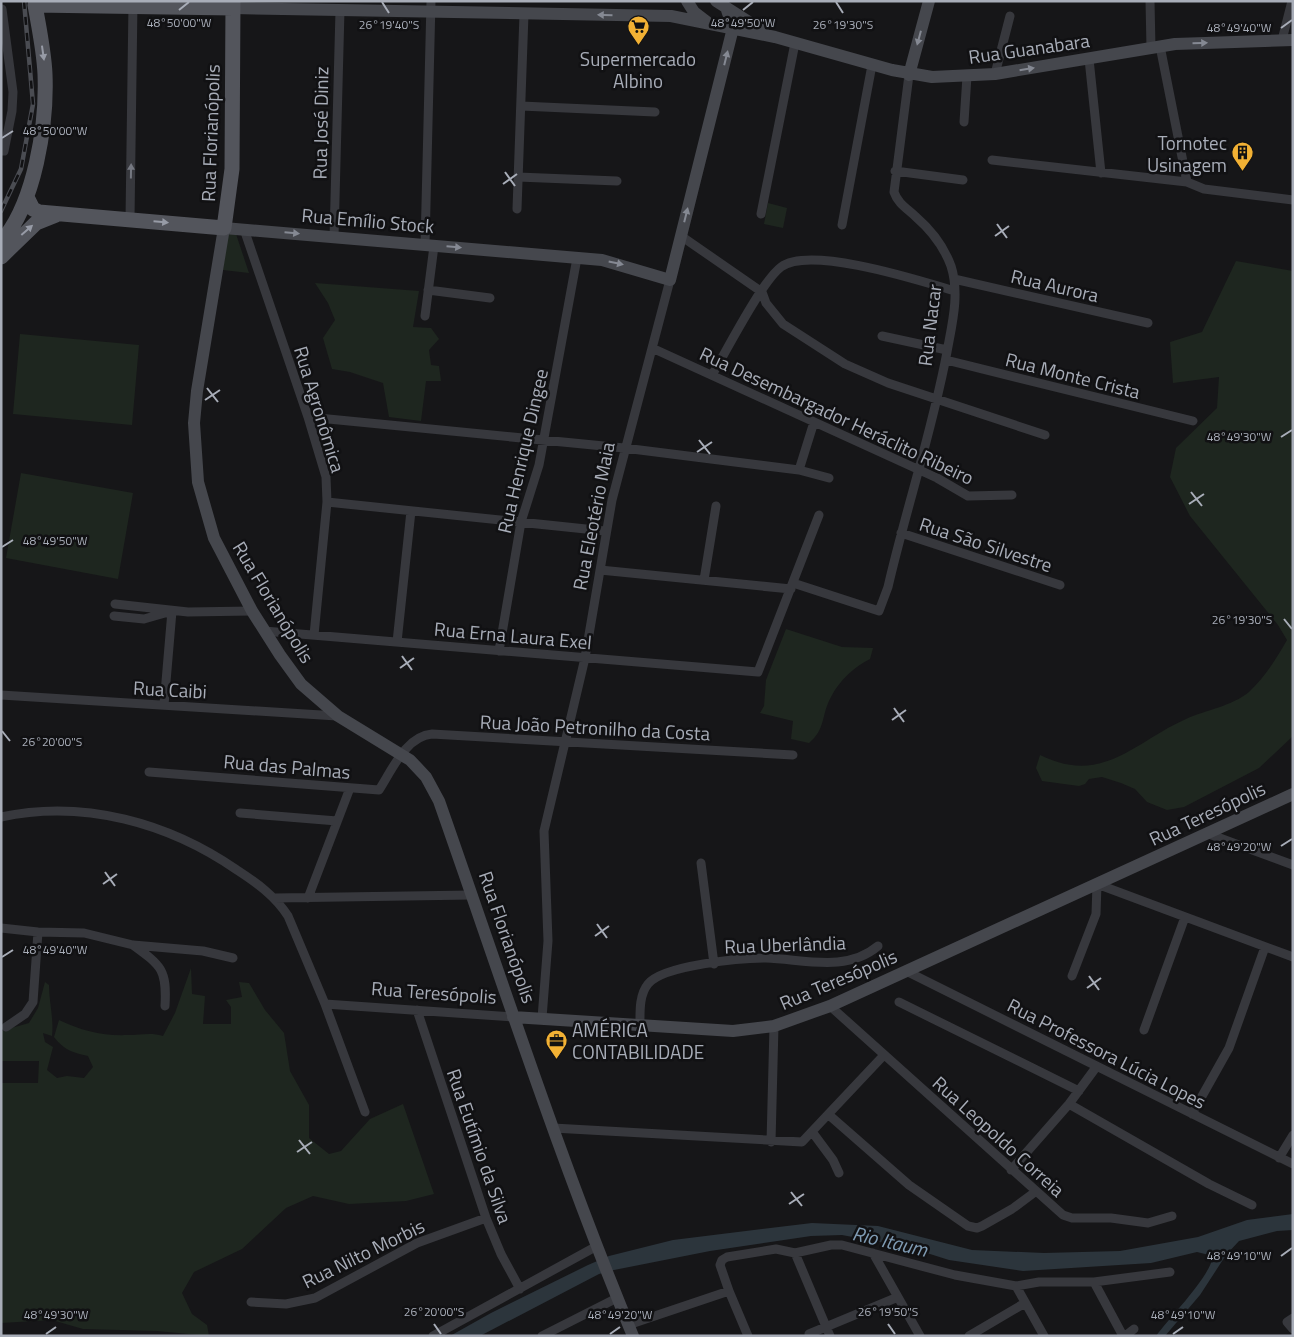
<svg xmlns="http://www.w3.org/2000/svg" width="1294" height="1337" viewBox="0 0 1294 1337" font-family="'Titillium Web',sans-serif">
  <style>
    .green { fill: #1e261f }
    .water { fill: #2c353c }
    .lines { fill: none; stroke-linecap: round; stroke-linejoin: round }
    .street { stroke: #37383d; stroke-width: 9 }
    .secondary { stroke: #45474d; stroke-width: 12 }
    .primary { stroke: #53555c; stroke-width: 15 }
    .rail-casing { stroke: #4a4c52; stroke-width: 4.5 }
    .rail { stroke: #111113; stroke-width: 2.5; stroke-dasharray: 8; stroke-linecap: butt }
    .oneway { fill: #858993 }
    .oneway2 { fill: #979ba6 }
    .oneway3 { fill: #757881 }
    .ticks { fill: none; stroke: #a8adb8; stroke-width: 2 }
    .labels { text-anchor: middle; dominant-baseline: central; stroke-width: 5; stroke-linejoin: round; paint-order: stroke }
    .street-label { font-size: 19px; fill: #a8adb8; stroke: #111113 }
    .poi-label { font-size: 19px; fill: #a8adb8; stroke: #111113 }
    .water-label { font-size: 20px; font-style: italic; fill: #7f9bb3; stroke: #111113 }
    .ticks-label { font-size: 12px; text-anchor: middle; fill: #a8adb8; stroke: #111113; stroke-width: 5; stroke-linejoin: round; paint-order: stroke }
  </style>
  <rect width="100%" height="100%" fill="#161618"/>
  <!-- green -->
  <path class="green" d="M768,203L787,208L783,228L764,224Z
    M228,233L236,234L249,273L223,270Z
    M1236,261L1293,271V736L1259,768L1184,807L1167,810L1147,802L1135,789L1121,783L1102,777L1089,779L1085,784L1079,786L1042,781L1036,768L1040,755C1103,786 1134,742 1186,719C1206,710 1232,706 1249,692C1266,676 1276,659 1287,640L1278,625L1190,516L1170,477L1176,448L1217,408L1219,377L1173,383L1170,342L1202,332Z
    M315,283L419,291L413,327L431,328L439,339L429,350L431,365L439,366L441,381H426L421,421L389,417L383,383L350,372L332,369L323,338L335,320L328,303Z
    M20,334L139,345L132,425L13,414Z
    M21,473L133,493L118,579L6,558Z
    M786,629L842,647L873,648L870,659C854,667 839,681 831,697C821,715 826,729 809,743L791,739L793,721L760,713L764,706L766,680Z
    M191,968L192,994L205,996L203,1024H231V1007L226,1000L242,997L239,982L249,983L265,1010L284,1033L290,1071L309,1105V1138L329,1154L341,1151L370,1119L403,1104L434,1194L406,1201L349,1204L313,1196L286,1208L242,1249L194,1272L182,1293L192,1314L207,1325L209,1336L157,1331L83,1329L52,1320L1,1323V1083H38L39,1061H1V1031L29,1023L38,1008L45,982L49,985C49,1002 54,1019 52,1036L43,1033L45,1042L53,1047L47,1070L57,1078L67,1076L84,1078L93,1067L88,1056C73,1053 64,1050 54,1037L59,1020C82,1031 102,1036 128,1035C141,1035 151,1032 163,1036L175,1013Z"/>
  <!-- water -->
  <path class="water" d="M1293,1214V1230L1277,1231L1239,1241L1226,1255L1200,1295L1165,1336H1156C1170,1317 1210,1277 1213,1256L1197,1252L1151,1263L1023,1271L949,1260L911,1248L842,1235L811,1236L710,1251L614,1270L599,1274L480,1336H450L491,1313L588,1265L609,1256L673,1240L812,1223L878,1226L972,1250L1044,1253L1120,1251L1198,1237L1247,1220Z"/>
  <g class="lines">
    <!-- street -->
    <path class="street" d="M1150,1L1151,48
      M1282,40L1292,1
      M1160,46L1187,182
      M1089,59L1101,173
      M995,74L1010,16
      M521,106L655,112
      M964,122L967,76
      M1,151H4L12,111L13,92L2,9
      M992,160L1187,182L1204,189L1293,200
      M895,171L963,180
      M518,177L617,181
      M517,209L524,14
      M761,214L795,43
      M130,219L133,2
      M842,225L872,65
      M244,229L308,417L326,477L327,502L314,635
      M681,236L762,292L766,303L783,324L845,364L888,383L1045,435
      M334,237L340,10
      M425,245L431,1
      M954,279L1148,323
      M428,290L490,298
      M425,316L434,246
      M882,336L947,350
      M652,348L937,478L968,496L1012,495
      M946,360L1193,421
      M712,375C726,352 762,281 781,267C810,245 921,281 955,291
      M308,417L624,448L799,470L814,422
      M799,470L829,478
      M327,502L605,531
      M901,533L1060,585
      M600,570L791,589
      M704,580L716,506
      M793,583L879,611L888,587C906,509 932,432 947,352C952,324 960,294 951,266C944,247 931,230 916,217C908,209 898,204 894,192L909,75
      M115,604L188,612L252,611
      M114,616L144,619L172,611L164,705
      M264,631L758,672L819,515
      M397,642L411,511
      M499,651L521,522L539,465L577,258
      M1,695L337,716
      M149,772L379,790C392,770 406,736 432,734L793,755
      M240,813L337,821
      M1,817C84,799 169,823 237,870C257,883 275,896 288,916L325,1004L513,1017
      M1209,834L1293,865
      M701,863L714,964
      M275,898L472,895
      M308,898L350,788
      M1,928L38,932L84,933L133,945L203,951L233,958
      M133,945C162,966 167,970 165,1006
      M906,971L1293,1164
      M1072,976L1096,914L1097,884L1293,957
      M899,1002L1079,1091
      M325,1004L365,1112
      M830,1006L1063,1215L1072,1218H1111L1148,1223L1172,1216
      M417,1010L486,1218L501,1254L520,1289
      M542,1018L548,941L544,831L585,658L612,500L670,280
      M640,1025C640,1012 639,995 648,984C663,965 742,958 766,958C803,959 846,973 878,946
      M6,1027L25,1014L33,1002L38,932
      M1144,1030L1185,917
      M1069,1104L1209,1184L1252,1205
      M1192,1114L1229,1048L1265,947
      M829,1115L909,1185L968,1226L977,1228L982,1226L1012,1209L1035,1192
      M553,1128L802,1142L884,1055
      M813,1133L833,1160L839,1173
      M771,1142L774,1026
      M1279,1158L1293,1135
      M1011,1170L1069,1104L1097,1066
      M795,1253L830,1336
      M873,1253L920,1336
      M1094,1282L1123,1336
      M1016,1286L1044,1336
      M729,1291L720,1265L722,1260L727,1257L776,1249L795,1253L831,1245H842L955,1275L1016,1286L1039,1282H1094L1170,1272
      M251,1302L286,1304L315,1298L417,1243L486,1218
      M1293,1318L1287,1322L1293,1329
      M628,1325L729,1291L748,1336
      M809,1334L898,1297
      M433,1336L597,1246
      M542,1336L617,1298
      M969,1336L1025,1303
      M1125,1336L1134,1329"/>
    <!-- secondary -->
    <path class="secondary" d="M687,1L694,12L707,22
      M716,1L763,31
      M233,8L671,16L775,37L892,70L932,77L995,74L1175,44L1293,40
      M909,75L929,1
      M513,1017L733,1031L774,1026L830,1006L1293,794
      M633,1336C560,1161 502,980 439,801L426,777L410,760L338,716L301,684L280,655L252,611L214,538L198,482L194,423L197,391L224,228L602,260L670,280L733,28L727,10"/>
    <!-- primary -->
    <path class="primary" d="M27,197L33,209L39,212L224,228L232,169L233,1
      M1,242C35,204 47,124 45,74C44,51 39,28 35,5L233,8
      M1,257L36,223L56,215"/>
    <defs>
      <path id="rail" d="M1,211L21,169L33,104L24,1"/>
    </defs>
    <!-- rail casing -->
    <use href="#rail" class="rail-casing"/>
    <!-- rail -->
    <use href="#rail" class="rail"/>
  </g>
  <!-- one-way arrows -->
  <defs><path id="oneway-solid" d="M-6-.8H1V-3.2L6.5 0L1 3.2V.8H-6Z" transform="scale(1.25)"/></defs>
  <g class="oneway">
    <use href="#oneway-solid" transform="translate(605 15) rotate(-179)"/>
    <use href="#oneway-solid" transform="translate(919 38) rotate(105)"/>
    <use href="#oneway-solid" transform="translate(1200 43) rotate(-2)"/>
    <use href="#oneway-solid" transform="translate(726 58) rotate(-76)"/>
    <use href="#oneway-solid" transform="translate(1027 69) rotate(-9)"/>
    <use href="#oneway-solid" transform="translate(686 215) rotate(-76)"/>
    <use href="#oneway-solid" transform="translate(292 233) rotate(5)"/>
    <use href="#oneway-solid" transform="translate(454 247) rotate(5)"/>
    <use href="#oneway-solid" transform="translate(616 263) rotate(12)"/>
  </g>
  <g class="oneway2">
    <use href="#oneway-solid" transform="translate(43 53) rotate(82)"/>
    <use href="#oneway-solid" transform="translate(161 222) rotate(5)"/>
    <use href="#oneway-solid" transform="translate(27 230) rotate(-41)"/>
  </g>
  <use class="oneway3" href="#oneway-solid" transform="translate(131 171) rotate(-89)"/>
  <!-- ticks -->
  <path class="ticks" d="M382,2L389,13M836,2L843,13M179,10L189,2M743,10L753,2M1281,28L1292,20M2,138L13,131M505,172L515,186M503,184L517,174M997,224L1007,238M995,236L1009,226M207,388L218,402M205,400L220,390M1281,437L1292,430M699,440L710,454M697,452L712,442M1191,492L1202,506M1189,504L1204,494M2,547L13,540M1284,619L1292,629M402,656L412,670M400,668L414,658M894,708L904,722M892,720L906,710M2,731L10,741M1281,846L1292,839M105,872L115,886M103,884L117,874M597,924L607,938M595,936L609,926M2,957L13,950M1089,976L1099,990M1087,988L1101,978M299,1140L310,1154M297,1152L312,1142M791,1192L802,1206M789,1204L804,1194M1281,1256L1292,1248M434,1324L441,1334M888,1324L895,1334M46,1334L56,1327M610,1334L620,1327M1173,1334L1183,1327"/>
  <!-- icons -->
  <defs>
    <symbol id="supermarket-pin" viewBox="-11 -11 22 30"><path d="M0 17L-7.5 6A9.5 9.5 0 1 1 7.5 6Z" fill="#f2b134" stroke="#111113"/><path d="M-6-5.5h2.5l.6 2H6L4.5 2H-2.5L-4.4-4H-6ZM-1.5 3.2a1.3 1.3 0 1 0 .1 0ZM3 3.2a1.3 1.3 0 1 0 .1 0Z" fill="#111"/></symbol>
    <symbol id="building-pin" viewBox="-11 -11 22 30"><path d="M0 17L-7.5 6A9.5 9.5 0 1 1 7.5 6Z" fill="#f2b134" stroke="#111113"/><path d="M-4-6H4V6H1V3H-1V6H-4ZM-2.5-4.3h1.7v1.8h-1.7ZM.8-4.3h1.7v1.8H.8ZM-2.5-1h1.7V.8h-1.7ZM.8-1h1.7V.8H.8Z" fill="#111"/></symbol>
    <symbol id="office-pin" viewBox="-11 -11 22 30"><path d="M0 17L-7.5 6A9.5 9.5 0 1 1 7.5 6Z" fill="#f2b134" stroke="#111113"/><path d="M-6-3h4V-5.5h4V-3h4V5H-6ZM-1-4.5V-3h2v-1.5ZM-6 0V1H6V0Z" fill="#111"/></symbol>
  </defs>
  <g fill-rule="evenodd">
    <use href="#supermarket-pin" x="626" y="14" width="25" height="34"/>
    <use href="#building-pin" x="1230" y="140" width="25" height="34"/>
    <use href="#office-pin" x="544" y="1028" width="25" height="34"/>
  </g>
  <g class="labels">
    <!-- street labels -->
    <g class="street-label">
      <text transform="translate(1029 48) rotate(-8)">Rua Guanabara</text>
      <text transform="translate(320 123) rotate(-89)">Rua José Diniz</text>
      <text transform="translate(210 133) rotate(-88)">Rua Florianópolis</text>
      <text transform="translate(368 220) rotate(5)">Rua Emílio Stock</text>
      <text transform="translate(1055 285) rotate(13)">Rua Aurora</text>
      <text transform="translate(929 325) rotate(-83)">Rua Nacar</text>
      <text transform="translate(1073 375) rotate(14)">Rua Monte Crista</text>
      <text transform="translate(320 409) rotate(73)">Rua Agronômica</text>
      <text transform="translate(837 415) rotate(25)">Rua Desembargador Heráclito Ribeiro</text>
      <text transform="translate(522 451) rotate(-77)">Rua Henrique Dingee</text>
      <text transform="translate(593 516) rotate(-79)">Rua Eleotério Maia</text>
      <text transform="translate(986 544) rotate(18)">Rua São Silvestre</text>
      <text transform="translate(274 602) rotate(59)">Rua Florianópolis</text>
      <text transform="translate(513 635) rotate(5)">Rua Erna Laura Exel</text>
      <text transform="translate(170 689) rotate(3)">Rua Caibi</text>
      <text transform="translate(595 727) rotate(3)">Rua João Petronilho da Costa</text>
      <text transform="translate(287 766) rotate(5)">Rua das Palmas</text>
      <text transform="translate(1207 813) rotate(-25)">Rua Teresópolis</text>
      <text transform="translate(508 937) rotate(71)">Rua Florianópolis</text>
      <text transform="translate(785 944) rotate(-2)">Rua Uberlândia</text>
      <text transform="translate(838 979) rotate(-23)">Rua Teresópolis</text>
      <text transform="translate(434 992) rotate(4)">Rua Teresópolis</text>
      <text transform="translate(1107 1053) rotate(27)">Rua Professora Lúcia Lopes</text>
      <text transform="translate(999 1136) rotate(42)">Rua Leopoldo Correia</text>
      <text transform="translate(480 1146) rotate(71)">Rua Eutímio da Silva</text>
      <text transform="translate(363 1253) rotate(-26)">Rua Nilto Morbis</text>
    </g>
    <!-- poi labels -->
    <g class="poi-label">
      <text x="638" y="58">Supermercado<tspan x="638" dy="22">Albino</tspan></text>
      <text x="1227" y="142" text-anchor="end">Tornotec<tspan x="1227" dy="22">Usinagem</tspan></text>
      <text x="572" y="1029" text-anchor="start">AMÉRICA<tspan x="572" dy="22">CONTABILIDADE</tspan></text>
    </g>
    <!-- water labels -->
    <g class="water-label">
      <text transform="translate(890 1241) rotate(13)">Rio Itaum</text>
    </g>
  </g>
  <g class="ticks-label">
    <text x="179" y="27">48°50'00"W</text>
    <text x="743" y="27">48°49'50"W</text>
    <text x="389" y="29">26°19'40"S</text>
    <text x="843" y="29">26°19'30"S</text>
    <text x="1239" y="32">48°49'40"W</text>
    <text x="55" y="135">48°50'00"W</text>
    <text x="1239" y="441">48°49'30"W</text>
    <text x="55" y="545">48°49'50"W</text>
    <text x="1242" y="624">26°19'30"S</text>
    <text x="52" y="746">26°20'00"S</text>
    <text x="1239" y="851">48°49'20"W</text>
    <text x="55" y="954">48°49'40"W</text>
    <text x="1239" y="1260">48°49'10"W</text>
    <text x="434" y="1316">26°20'00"S</text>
    <text x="888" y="1316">26°19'50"S</text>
    <text x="56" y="1319">48°49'30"W</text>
    <text x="620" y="1319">48°49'20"W</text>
    <text x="1183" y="1319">48°49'10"W</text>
  </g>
  <!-- border -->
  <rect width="1294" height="1337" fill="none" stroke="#a8adb8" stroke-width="5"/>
</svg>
